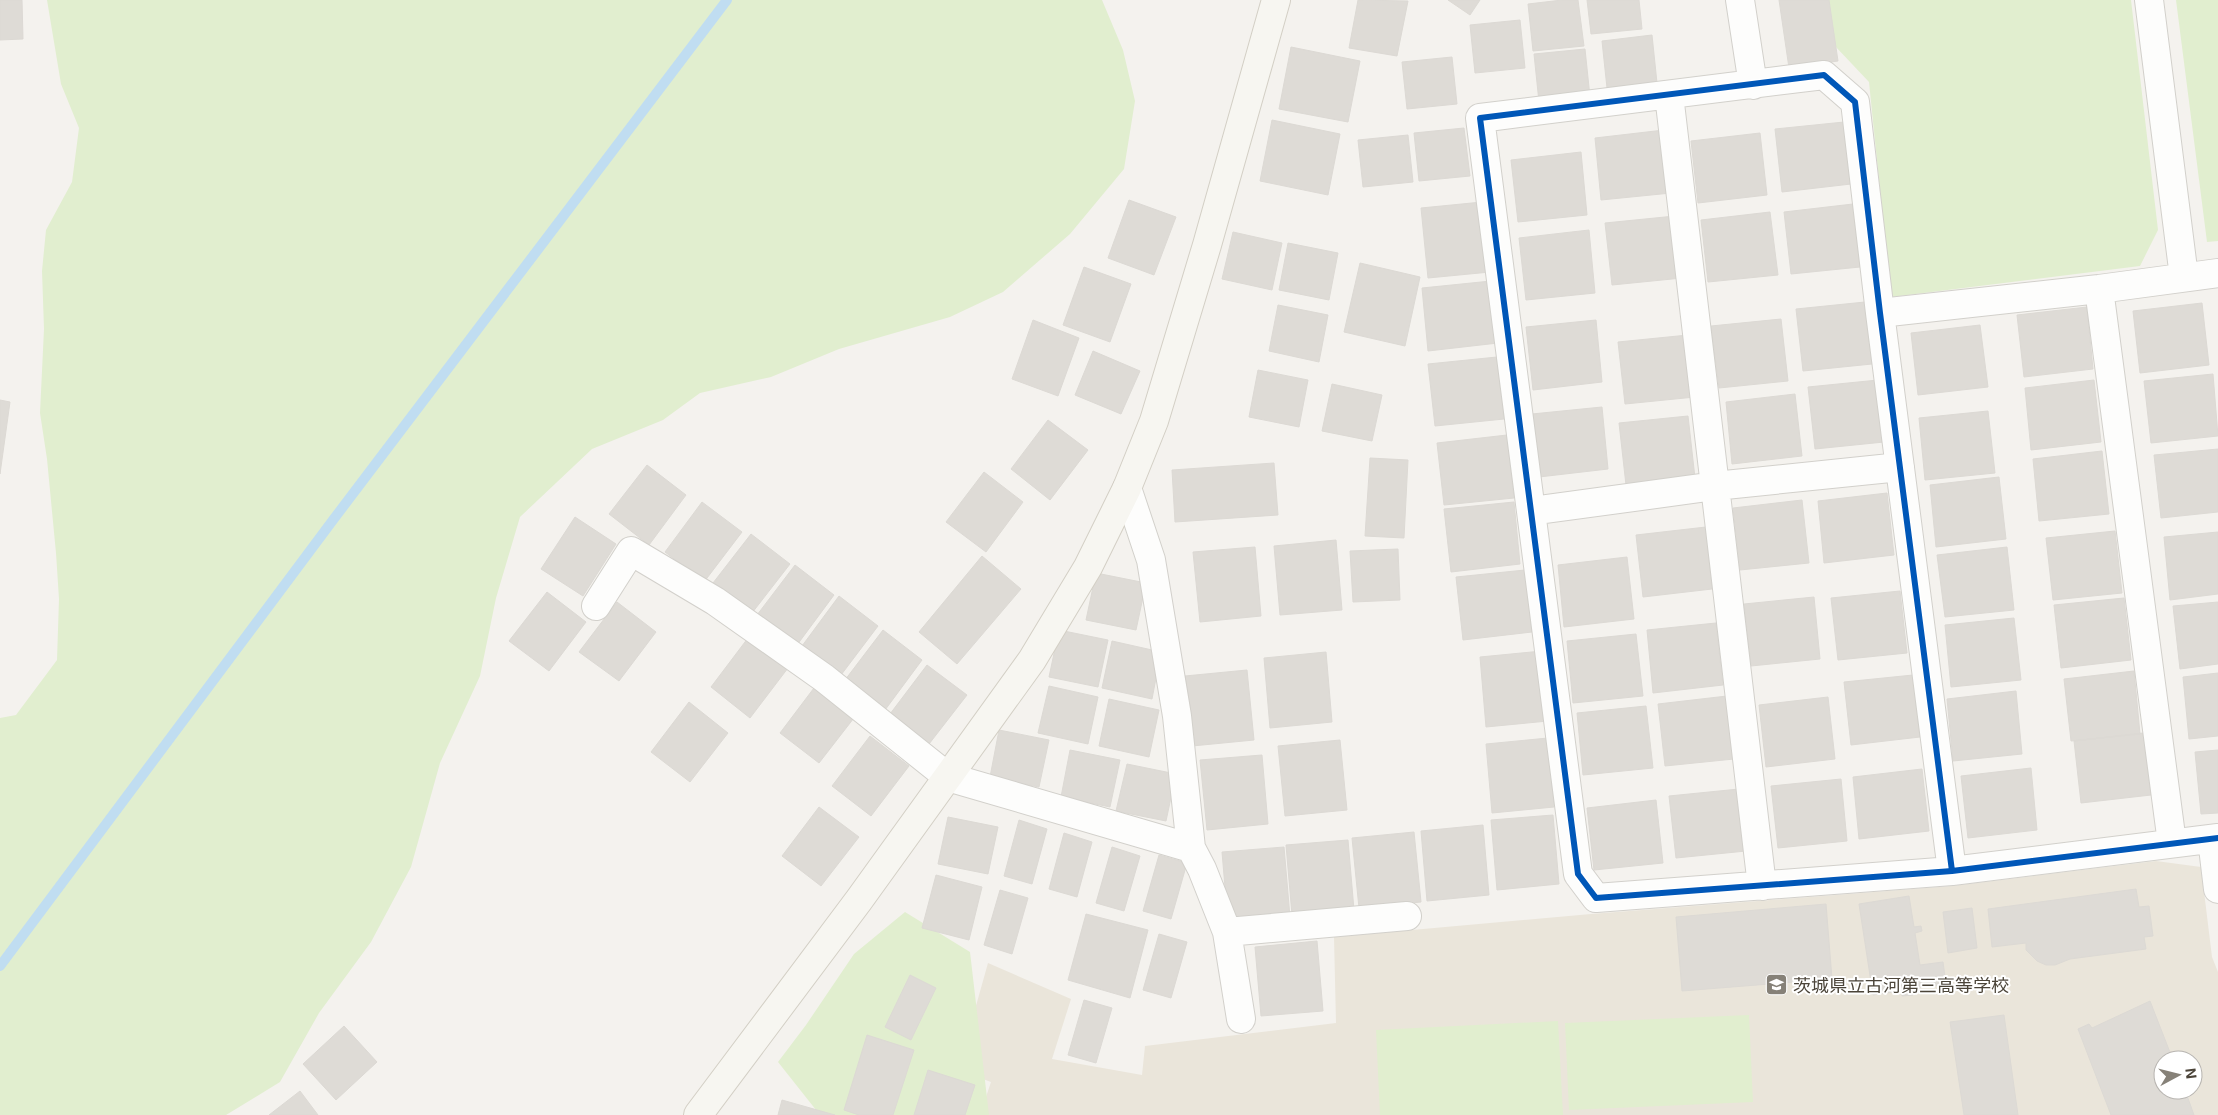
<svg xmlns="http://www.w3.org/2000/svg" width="2218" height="1115" viewBox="0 0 2218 1115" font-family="Inter,'Noto Sans JP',sans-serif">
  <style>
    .education { fill: #eae5da; fill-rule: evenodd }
    .green { fill: #e1eecf }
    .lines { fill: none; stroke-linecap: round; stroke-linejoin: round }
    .stream { stroke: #c0ddf1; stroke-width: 10 }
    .building { fill: #dedbd6; stroke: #dcd9d4 }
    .street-casing { stroke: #d2d0cb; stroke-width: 30 }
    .secondary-casing { stroke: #d3cfc5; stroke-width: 30 }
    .street { stroke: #fdfdfc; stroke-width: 28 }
    .secondary { stroke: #f7f6f1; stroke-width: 28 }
    .cycleway-casing { stroke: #fff; stroke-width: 9 }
    .cycleway { stroke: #0057b8; stroke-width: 6 }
    .labels { text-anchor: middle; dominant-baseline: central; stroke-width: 4; stroke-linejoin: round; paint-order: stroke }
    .poi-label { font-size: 18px; fill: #4b4439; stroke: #fff; text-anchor: start }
  </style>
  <rect width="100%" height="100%" fill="#f4f2ee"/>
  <!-- education -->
  <path class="education" d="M2156,861L2201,867L2212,957L2218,972V1115H980L991,1082L958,1070L988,963L1071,999L1052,1059L1142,1075L1145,1046L1336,1023L1334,937L1591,914L1951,886ZM2163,1060H2193V1090H2163Z"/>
  <!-- green -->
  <path class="green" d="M47,0H1102L1123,50L1135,101L1124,169L1070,234L1003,292L950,317L839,349L771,377L700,393L663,420L592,449L520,517L496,598L480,676L440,763L411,867L371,942L319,1013L280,1082L226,1115H0V718L16,715L57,660L59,599L56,553L47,459L40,413L44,329L42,271L46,230L72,182L79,128L61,84Z
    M1828,0H2131L2158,230L2140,266L1891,297L1869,82L1835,46Z
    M2176,0H2218V241L2207,242Z
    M905,912L970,952L989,1115H820L778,1062L806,1025L854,954Z
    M1749,1015L1753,1102L1569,1110L1565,1023Z
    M1558,1021L1563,1115H1380L1376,1030Z"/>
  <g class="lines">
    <!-- stream -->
    <path class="stream" d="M0,966L333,520L727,0"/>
  </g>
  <!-- building -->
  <path class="building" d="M0,0H22L23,39L0,40Z
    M1358,0L1408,1L1397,56L1349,48Z
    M1448,0H1480L1470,15Z
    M1562,0H1578L1584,46L1533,51L1528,4Z
    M1587,0H1639L1642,29L1591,34Z
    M1779,0H1829L1838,61L1789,68Z
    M1520,20L1525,68L1475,73L1470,25Z
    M1652,35L1657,83L1607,88L1602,41Z
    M1291,47L1360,61L1348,122L1279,109Z
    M1585,49L1590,97L1539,102L1534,54Z
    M1452,57L1457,104L1407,109L1402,62Z
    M1272,120L1340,134L1328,195L1260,181Z
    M1844,122L1851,184L1782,192L1775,129Z
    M1464,128L1470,176L1419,181L1414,133Z
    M1664,130L1671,193L1601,200L1595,138Z
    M1760,133L1767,195L1698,203L1691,141Z
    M1408,135L1413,182L1363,187L1358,140Z
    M1581,152L1587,215L1518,222L1511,160Z
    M1129,200L1176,217L1154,275L1108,258Z
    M1482,202L1490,272L1428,278L1421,208Z
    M1853,204L1860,267L1791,274L1784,212Z
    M1770,212L1778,275L1708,282L1701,220Z
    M1675,216L1682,278L1612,285L1605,223Z
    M1589,230L1595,293L1526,300L1519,238Z
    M1233,232L1282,243L1272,290L1222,279Z
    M1288,243L1338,253L1329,300L1279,290Z
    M1360,263L1420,277L1405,346L1344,332Z
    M1084,267L1131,284L1110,342L1063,325Z
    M1491,281L1498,343L1428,351L1422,288Z
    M1865,302L1872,364L1803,371L1796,309Z
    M2202,303L2209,365L2140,373L2133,311Z
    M1278,305L1328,315L1319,362L1269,351Z
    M2087,307L2093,369L2024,377L2017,315Z
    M1781,319L1788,381L1719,388L1711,326Z
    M1033,320L1079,338L1058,396L1012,379Z
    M1596,320L1602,382L1533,390L1526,327Z
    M1980,325L1988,387L1918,395L1911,333Z
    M1688,335L1695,397L1625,404L1618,342Z
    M1093,351L1140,371L1121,414L1075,395Z
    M1497,357L1504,419L1435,426L1428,364Z
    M1258,370L1308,380L1299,427L1249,417Z
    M2213,374L2218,436L2151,443L2144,381Z
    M1878,380L1884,442L1815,449L1808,387Z
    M2094,380L2101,442L2031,450L2025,388Z
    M1332,384L1382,395L1372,441L1322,431Z
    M1795,394L1802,456L1732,464L1726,402Z
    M0,400L10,402L0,474Z
    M1602,407L1608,469L1539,477L1532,414Z
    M1988,411L1995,473L1925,480L1919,418Z
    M1688,416L1695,478L1626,485L1619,423Z
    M1048,420L1088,450L1050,500L1011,469Z
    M1507,435L1514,498L1444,505L1437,443Z
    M2218,449V512L2161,518L2154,455Z
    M2102,451L2109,514L2039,521L2033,459Z
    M1370,458L1408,460L1404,538L1365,536Z
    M1274,463L1278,515L1175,522L1172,470Z
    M647,465L686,495L649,545L609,514Z
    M984,472L1023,502L986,552L946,522Z
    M1999,477L2006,539L1936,547L1930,485Z
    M1887,493L1894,555L1824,563L1818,501Z
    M1802,500L1809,563L1740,570L1733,508Z
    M702,502L742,532L704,582L665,552Z
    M1514,502L1520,564L1451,572L1444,509Z
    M575,517L616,544L583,596L541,569Z
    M1706,527L1712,589L1643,597L1636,535Z
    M2115,531L2122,593L2053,600L2046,538Z
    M2218,532V594L2170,600L2164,537Z
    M751,534L790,564L752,613L713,583Z
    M1336,540L1342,610L1280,615L1274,546Z
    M1255,547L1261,616L1200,622L1193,552Z
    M2007,547L2014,610L1945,617L1937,555Z
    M1398,549L1400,600L1353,602L1350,551Z
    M982,556L1021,589L957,664L919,632Z
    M1627,557L1634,619L1564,627L1558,565Z
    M795,565L834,595L797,645L757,615Z
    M1525,570L1532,632L1463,640L1456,577Z
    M1096,573L1146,583L1136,630L1086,620Z
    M1900,591L1907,653L1838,660L1831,598Z
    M547,592L586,622L549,671L509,641Z
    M839,596L878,626L841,675L802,646Z
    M1814,597L1820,659L1751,666L1744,604Z
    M2124,598L2131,660L2061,668L2054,605Z
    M617,602L656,632L619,681L579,652Z
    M2218,602V664L2180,669L2173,606Z
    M2014,618L2021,680L1951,687L1945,625Z
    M1716,623L1723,685L1653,693L1647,630Z
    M883,630L922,660L885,710L845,680Z
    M1059,630L1108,640L1098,687L1049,677Z
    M1636,634L1643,696L1573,703L1567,641Z
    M748,638L788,668L750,718L711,687Z
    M1112,641L1161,652L1152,699L1102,688Z
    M1542,651L1548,721L1486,727L1480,657Z
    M1326,652L1332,722L1270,728L1264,658Z
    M927,665L967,695L929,744L890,714Z
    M1247,670L1254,740L1192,746L1185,676Z
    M2134,671L2140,734L2071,741L2064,679Z
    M2218,673V736L2189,739L2183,677Z
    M1913,675L1920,737L1851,745L1844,682Z
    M817,684L857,714L819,763L780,733Z
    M1049,686L1098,697L1088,744L1038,733Z
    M2016,691L2022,754L1953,761L1947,699Z
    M1727,696L1734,759L1665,766L1658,704Z
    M1828,697L1835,759L1766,767L1759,705Z
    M1109,699L1159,710L1149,757L1099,746Z
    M689,702L728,733L690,782L651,752Z
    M1646,706L1653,768L1583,775L1577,713Z
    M999,730L1049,740L1039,787L990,777Z
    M2143,733L2151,795L2081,803L2074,741Z
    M870,736L909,766L871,816L832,786Z
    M1548,738L1554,807L1492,813L1486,744Z
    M1340,740L1347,810L1285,816L1278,746Z
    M1070,750L1120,760L1110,807L1061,797Z
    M2218,750V813L2201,814L2195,752Z
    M1262,755L1268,824L1207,830L1200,760Z
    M1127,764L1176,774L1166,821L1116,811Z
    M2031,768L2037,830L1968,838L1961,776Z
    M1922,769L1929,831L1859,839L1853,777Z
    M1841,779L1847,841L1778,848L1771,786Z
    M1739,789L1746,851L1676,858L1669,796Z
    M1656,800L1663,863L1594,870L1587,808Z
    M819,807L859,837L821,886L782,856Z
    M1553,815L1559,884L1497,890L1491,820Z
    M948,817L998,827L988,874L938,864Z
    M1019,820L1047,829L1032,884L1004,876Z
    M1483,825L1489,895L1427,901L1421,831Z
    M1414,832L1421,902L1359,908L1352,838Z
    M1064,833L1092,842L1077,897L1049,889Z
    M1348,840L1354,910L1292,915L1286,845Z
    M1112,847L1140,856L1124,911L1096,903Z
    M1284,847L1290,917L1228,922L1222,852Z
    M1159,855L1187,863L1171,919L1143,911Z
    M936,875L982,887L969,940L922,928Z
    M2136,889L2139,907L2149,906L2153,936L2144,937L2146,949L2070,959L2055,965H2046L2037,961L2026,950V943L1992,947L1988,909Z
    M1000,890L1028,898L1012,954L984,945Z
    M1909,896L1914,927L1921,926L1922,931L1915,933L1920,965L1943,962L1946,984L1913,989V995L1902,996L1901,991L1873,995L1859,904Z
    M1826,904L1832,979L1682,991L1676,917Z
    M1972,908L1977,948L1948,953L1943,912Z
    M1086,914L1148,930L1130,998L1068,980Z
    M1159,934L1187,942L1171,998L1143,990Z
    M1317,941L1323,1011L1261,1016L1255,947Z
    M910,975L936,988L911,1040L885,1027Z
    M1084,1000L1112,1008L1096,1063L1068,1055Z
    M2150,1001L2173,1060H2163V1090H2185L2194,1115H2111L2078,1029L2089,1024L2092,1028Z
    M2004,1015L2018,1115H1964L1950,1022Z
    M344,1026L377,1062L336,1100L303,1064Z
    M867,1035L914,1050L893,1115H859L844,1110Z
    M928,1070L975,1085L965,1115H914Z
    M300,1091L318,1115H269Z
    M782,1100L835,1115H778Z"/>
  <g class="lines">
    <defs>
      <path id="street" d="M1740,0L1753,85
        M2149,0L2184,277
        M1669,95L1762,886
        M2099,289L2172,843
        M1880,313L2099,289L2218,273
        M1127,488L1151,560L1177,716L1191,848
        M1531,511L1715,486L1900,467
        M596,606L631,551L715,601L824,678L948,777L1191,848L1202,869L1227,932L1241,1019
        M2212,839L2218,889
        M1952,871L1880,313L1855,102L1824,75L1480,118L1578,874L1596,898L1952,871L2218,838
        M1227,932L1407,916"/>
      <path id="secondary" d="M698,1115L859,900L1032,660L1088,567L1127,488L1154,421L1207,245L1276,0"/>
    </defs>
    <!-- street casing -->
    <use href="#street" class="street-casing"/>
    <!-- secondary casing -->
    <use href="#secondary" class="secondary-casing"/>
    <!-- street -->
    <use href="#street" class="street"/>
    <!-- secondary -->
    <use href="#secondary" class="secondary"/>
    <defs>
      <path id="cycleway" d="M1952,871L1880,313L1855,102L1824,75L1480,118L1578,874L1596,898L1952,871L2218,838"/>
    </defs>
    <!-- cycleway casing -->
    <use href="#cycleway" class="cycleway-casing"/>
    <!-- cycleway -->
    <use href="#cycleway" class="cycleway"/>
  </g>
  <!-- icons -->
  <defs>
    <symbol id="school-square" viewBox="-11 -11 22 22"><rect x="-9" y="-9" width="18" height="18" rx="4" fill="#868178" stroke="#fff"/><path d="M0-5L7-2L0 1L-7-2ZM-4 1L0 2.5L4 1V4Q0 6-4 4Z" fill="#fff"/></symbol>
  </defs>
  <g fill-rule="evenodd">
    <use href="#school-square" x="1764" y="972" width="25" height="25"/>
  </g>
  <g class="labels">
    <!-- poi labels -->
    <g class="poi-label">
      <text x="1793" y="985">茨城県立古河第三高等学校</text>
    </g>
  </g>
  <!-- north arrow -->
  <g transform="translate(2178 1075) rotate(83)"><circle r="24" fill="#ffffff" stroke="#b7b4b0"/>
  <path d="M0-4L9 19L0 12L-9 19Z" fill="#868178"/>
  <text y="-8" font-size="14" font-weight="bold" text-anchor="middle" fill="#4b4439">N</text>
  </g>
</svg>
